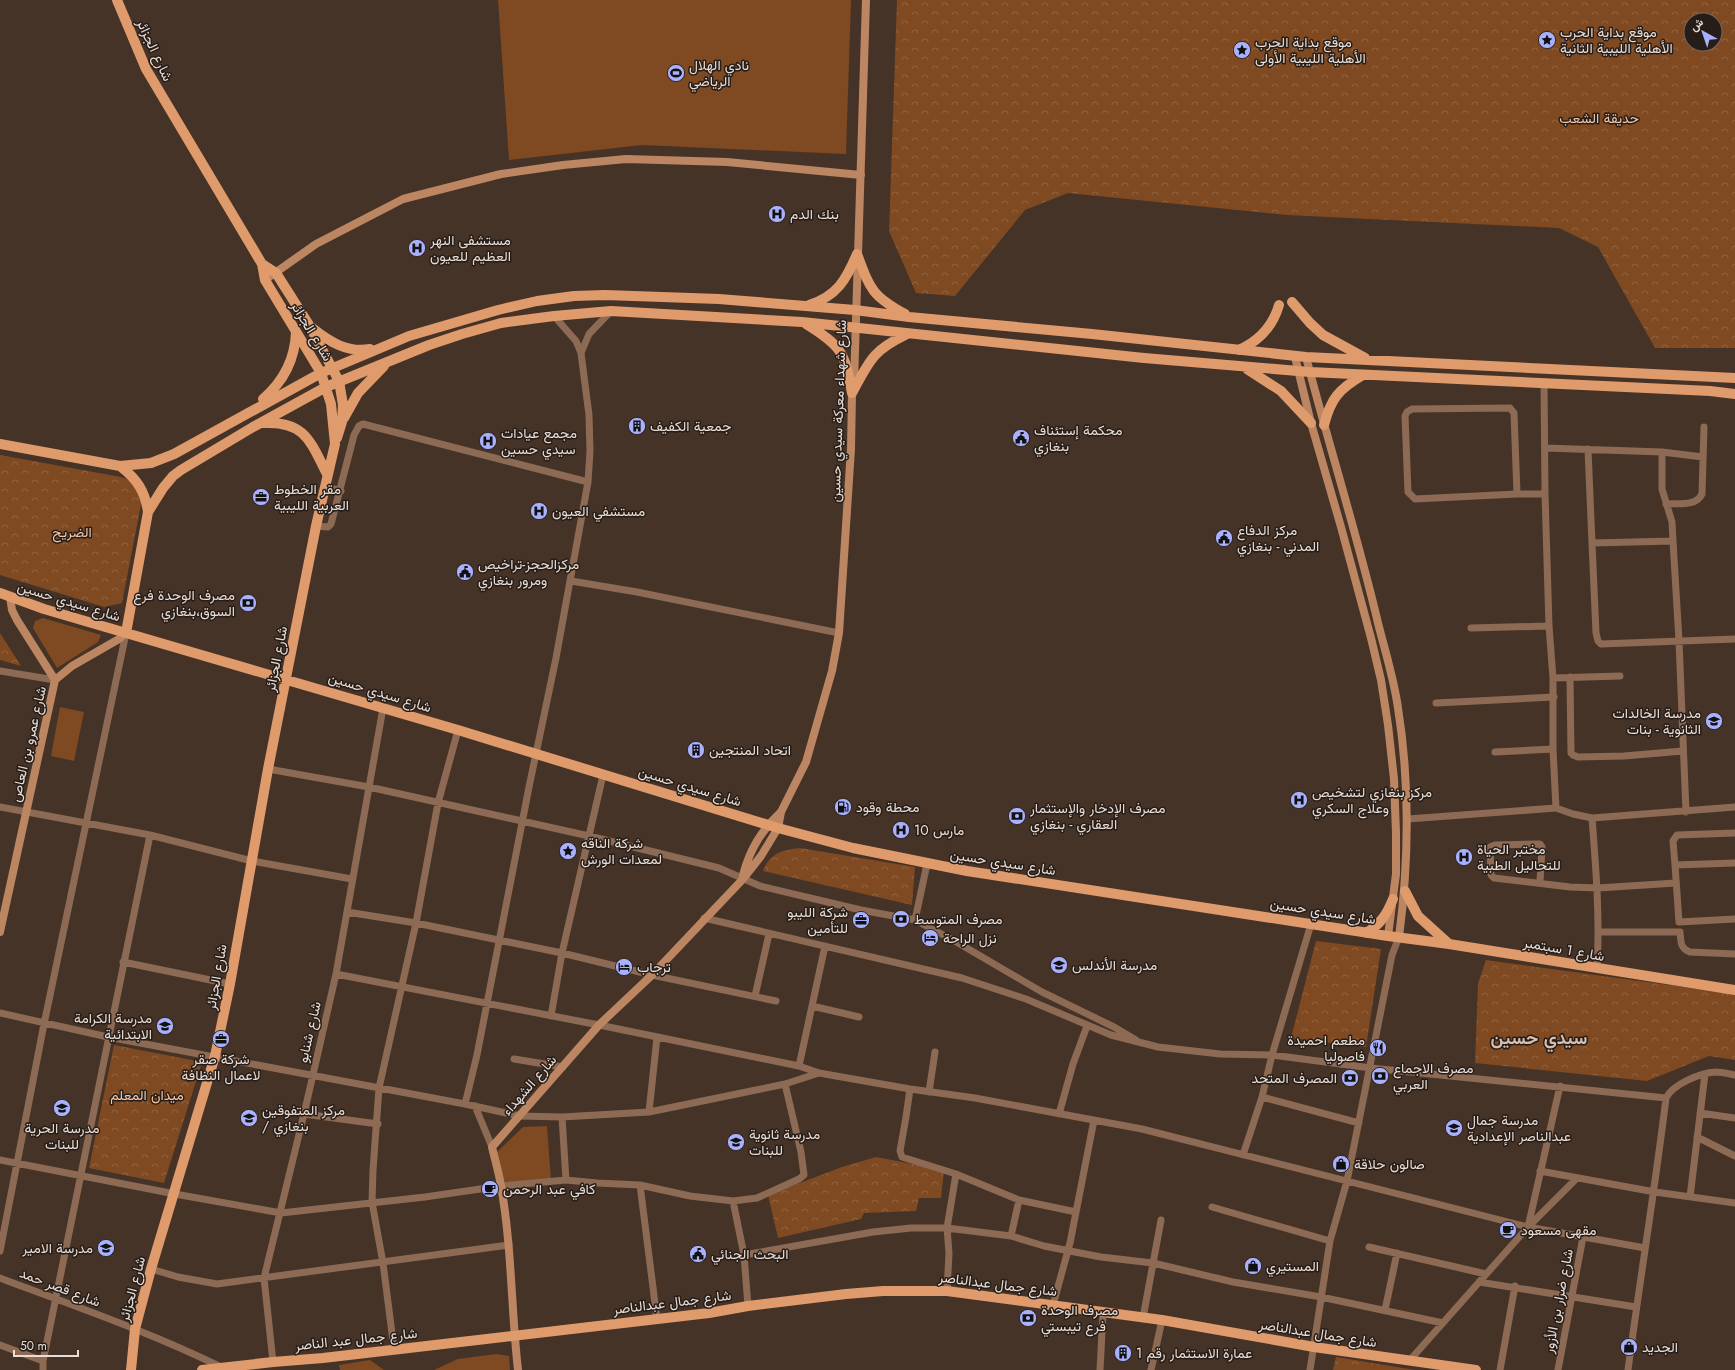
<svg xmlns="http://www.w3.org/2000/svg" width="1735" height="1370" viewBox="0 0 1735 1370" font-family="Jost,Vazirmatn,sans-serif">
  <style>
    .green { fill: #7f4921 }
    .park { fill: url(#park-crowns); fill-rule: evenodd }
    .lines { fill: none; stroke-linecap: round; stroke-linejoin: round }
    .street { stroke: #8d6a54; stroke-width: 7 }
    .secondary { stroke: #bc8662; stroke-width: 8 }
    .primary { stroke: #e09b6c; stroke-width: 10 }
    .labels { text-anchor: middle; dominant-baseline: central; stroke-width: 3; stroke-linejoin: round; paint-order: stroke }
    .poi-label { font-size: 14px; fill: #e9ddd5; stroke: #261d18; text-anchor: start }
    .street-label { font-size: 14px; fill: #e9ddd5; stroke: #261d18 }
    .park-label { font-size: 14px; fill: #f1c7ab; stroke: #261d18 }
    .district-label { font-size: 18px; font-weight: bold; fill: #d6bfb0; stroke: #261d18 }
  </style>
  <defs>
    <pattern id="park-crowns" width="20" height="18" patternUnits="userSpaceOnUse"><rect width="20" height="18" fill="#7f4921"/><path d="M2 6a3 3 0 1 1 6 0M12 15a3 3 0 1 1 6 0" fill="none" stroke="#916340"/></pattern>
  </defs>
  <rect width="100%" height="100%" fill="#463327"/>
  <!-- green -->
  <path class="green" d="M498,0H851L846,154L642,145L509,160Z
    M43,618L101,635L98,642L57,668L33,628L35,621Z
    M60,707L84,712L74,761L51,756Z
    M547,1126L551,1181L498,1183L497,1152L523,1127Z
    M496,1354L509,1356L510,1370H434L458,1359Z
    M370,1360L384,1370H340L339,1365Z"/>
  <!-- park -->
  <path class="park" d="M897,0H1735V348H1655L1598,247L1559,228L1287,215L1068,193L1025,210L955,296L916,293L889,231ZM1691,20H1715V44H1691Z
    M0,455L121,477L132,481L142,499L122,603L104,607L0,575Z
    M0,633L21,666L0,660Z
    M800,848L915,867L912,905L763,871C770,853 782,850 800,848Z
    M1316,941L1381,949L1366,1047L1291,1038Z
    M1486,960L1735,994V1060L1709,1056L1647,1081L1475,1063L1478,983Z
    M114,1045L202,1062L164,1183L89,1168Z
    M876,1157L944,1170L941,1198H919L916,1211L864,1213L861,1219L778,1238L768,1195L842,1167Z
    M1336,1357L1415,1370H1333Z"/>
  <g class="lines">
    <!-- street -->
    <path class="street" d="M581,353L589,334L611,311
      M1544,382L1545,494L1549,626L1553,678V749L1556,808L1573,814L1592,818L1735,807
      M1545,448L1662,452V489L1672,522L1673,541L1679,641L1686,812
      M1588,449L1592,543L1673,541
      M1662,452L1703,457
      M325,486L341,491
      M1517,494L1514,413L1510,408L1412,409L1407,412L1405,416L1408,492L1415,499L1517,494H1545
      M1666,504C1678,503 1696,507 1702,494L1704,427
      M316,526L328,527L331,524L354,435L359,426L363,424L588,482
      M1592,543L1596,633L1598,641L1601,644L1735,639
      M571,581L637,592L839,633
      M1471,628L1549,626
      M0,671L55,680
      M1570,677L1571,753L1573,755L1578,757L1624,756L1683,751
      M1553,678L1620,676
      M1436,703L1554,697
      M1495,752L1553,749
      M268,769L369,787L589,836L719,868L760,886L861,910L915,920L927,864
      M0,807L150,835
      M1592,818C1596,869 1600,918 1597,969
      M1408,819L1556,808
      M1735,863L1675,865L1679,922L1735,919
      M1675,865L1673,841L1677,835L1735,833
      M1540,882L1542,847L1540,844L1495,845L1490,847L1491,875L1494,878L1570,887L1598,888L1676,883
      M347,912L416,923L562,953L652,975L776,1001
      M704,918L962,978L1026,999L1111,1035L1158,1047L1220,1054L1272,1055L1371,1068L1666,1098C1673,1084 1700,1073 1716,1072C1722,1072 1729,1074 1735,1075
      M915,920L953,940L1042,992L1114,1027L1136,1040
      M1599,932H1680C1681,942 1680,948 1690,952L1735,954
      M123,962L230,984
      M336,974L599,1025L799,1066L819,1073
      M755,996L769,934
      M812,1006L859,1017
      M0,1013L108,1037L465,1104L520,1116L562,1117L649,1112L785,1084L819,1073L910,1089L975,1098L1142,1129L1528,1227L1645,1248
      M551,1016L562,953L603,775
      M514,1059L563,1067
      M799,1066L825,946
      M910,1089L906,1117L900,1151L902,1157L956,1174L1019,1200L1076,1212
      M929,1092L935,1052
      M1262,1097L1359,1123
      M465,1104L477,1055L529,787L556,658L588,482L590,451L589,415L581,353L576,341L554,316
      M475,1106L492,1147
      M649,1112L657,1037
      M1700,1113L1735,1118
      M304,1114L378,1124
      M1059,1114L1073,1064L1087,1026
      M562,1117L566,1180
      M1697,1137L1735,1156
      M1243,1155L1262,1097L1272,1055L1311,924
      M0,1160L175,1194L281,1213L425,1197L501,1186L566,1180L597,1183L640,1185L690,1196L733,1201L757,1198L799,1179L804,1175L801,1152L785,1084
      M1540,1171L1655,1192L1735,1203
      M640,1185L657,1319
      M1690,1197L1705,1074
      M733,1201L744,1255L748,1306
      M1212,1207L1330,1241
      M1528,1227L1560,1086
      M1011,1236L1019,1200
      M1369,1247L1486,1274
      M0,1251L44,1024L126,633
      M744,1255L873,1232L911,1228H947L1011,1236L1044,1246L1101,1257L1153,1263L1233,1282L1321,1297L1443,1323
      M151,1269L178,1277L217,1284L509,1245
      M0,1278C74,1306 150,1332 221,1367
      M1479,1282L1636,1307
      M947,1291L949,1253L947,1228L956,1174
      M1053,1305L1070,1243L1094,1120
      M1385,1310L1397,1253
      M1143,1318L1161,1220
      M0,1345L43,1361
      M394,1349L383,1263L372,1202L373,1170L379,1088L416,923L438,803L458,730
      M1410,1360L1528,1227L1577,1178
      M273,1362L264,1278L304,1114L336,974L383,708
      M43,1370V1361L150,835L252,861L352,879
      M1100,1370L1103,1313
      M1151,1370L1162,1320
      M1310,1370L1330,1241L1347,1181L1392,955L1399,937
      M1500,1370L1515,1286
      M1558,1370L1583,1237
      M1628,1370C1640,1279 1655,1189 1666,1098"/>
    <!-- secondary -->
    <path class="secondary" d="M265,280L316,244L403,199L501,174L563,165L626,159L727,162L861,175
      M1295,357L1311,423L1341,527L1371,638L1381,680L1388,725L1394,779L1396,833V874L1388,936
      M1306,357C1329,446 1357,534 1378,623C1385,651 1394,679 1398,708C1410,784 1409,861 1399,937
      M55,680L72,666L119,639L126,633
      M743,875C750,849 761,831 781,812
      M0,932L55,680L17,620L12,610L10,597
      M518,1370C511,1309 512,1247 501,1186C499,1173 495,1160 492,1147L599,1025L652,975L743,879L761,856L778,828L781,812L806,762L832,671L839,633L851,449L852,393L854,383L866,0"/>
    <!-- primary -->
    <path class="primary" d="M117,0L146,69L262,264L265,280L321,373L331,404L335,444L316,526L268,769L230,984L215,1056L151,1269L135,1329L131,1370
      M857,254C870,289 872,296 905,314
      M262,264L276,273L309,325L339,381L343,405L342,422L337,438
      M1292,302L1310,323L1323,335L1365,358
      M809,305C837,296 846,280 857,254
      M806,324C842,346 845,353 852,393
      M312,328C330,342 347,353 370,349
      M1239,350C1259,341 1273,326 1279,305
      M1247,369L1281,391L1311,423
      M852,393C870,360 872,351 907,334
      M263,399C284,381 295,360 296,332
      M344,418L358,393L384,366
      M264,423C305,421 310,441 327,474
      M1324,425C1331,398 1339,389 1363,375
      M0,444L120,466L151,463L174,454L321,373L409,336L498,310L537,301L574,296L605,295L719,299L855,310L909,317L1092,334L1306,357L1735,378
      M120,466C137,479 145,491 148,512
      M0,593L44,609L458,730L778,828L853,848L967,871L1388,936L1449,944L1735,990
      M126,633L148,512L163,488L173,476L181,470L253,427L326,387L429,345L462,334L501,323L554,316L611,311L802,322L1144,358L1310,372L1710,391L1735,394
      M1405,891L1418,916L1449,944
      M1366,933C1380,925 1387,914 1393,899
      M202,1370L273,1362L323,1358L709,1313L748,1306L846,1294L883,1291H947L1162,1320L1314,1347L1476,1370"/>
  </g>
  <!-- icons -->
  <defs>
    <symbol id="sight-disc" viewBox="-11 -11 22 22"><circle r="9.5" fill="#a9b0fc" stroke="#261d18"/><path d="M0-6L1.8-2.2L6-1.7L2.9 1.2L3.7 5.4L0 3.3L-3.7 5.4L-2.9 1.2L-6-1.7L-1.8-2.2Z" fill="#111"/></symbol>
    <symbol id="stadium-disc" viewBox="-11 -11 22 22"><circle r="9.5" fill="#a9b0fc" stroke="#261d18"/><path d="M0-5a6.5 5 0 1 0 0 10a6.5 5 0 1 0 0-10ZM-3.5-1.8h7v3.6h-7Z" fill="#111"/></symbol>
    <symbol id="hospital-disc" viewBox="-11 -11 22 22"><circle r="9.5" fill="#a9b0fc" stroke="#261d18"/><path d="M-5-5h3v3.5h4V-5h3V5h-3V1.5h-4V5h-3Z" fill="#111"/></symbol>
    <symbol id="building-disc" viewBox="-11 -11 22 22"><circle r="9.5" fill="#a9b0fc" stroke="#261d18"/><path d="M-4-6H4V6H1V3H-1V6H-4ZM-2.5-4.3h1.7v1.8h-1.7ZM.8-4.3h1.7v1.8H.8ZM-2.5-1h1.7V.8h-1.7ZM.8-1h1.7V.8H.8Z" fill="#111"/></symbol>
    <symbol id="civic-disc" viewBox="-11 -11 22 22"><circle r="9.5" fill="#a9b0fc" stroke="#261d18"/><path d="M-.6-6.5H3V-4.5H.6V-3L4-1V1h2V6H-6V1h2V-1L-.6-3ZM-1.2 2.5V6h2.4V2.5Z" fill="#111"/></symbol>
    <symbol id="office-disc" viewBox="-11 -11 22 22"><circle r="9.5" fill="#a9b0fc" stroke="#261d18"/><path d="M-6-3h4V-5.5h4V-3h4V5H-6ZM-1-4.5V-3h2v-1.5ZM-6 0V1H6V0Z" fill="#111"/></symbol>
    <symbol id="bank-disc" viewBox="-11 -11 22 22"><circle r="9.5" fill="#a9b0fc" stroke="#261d18"/><path d="M-6-4H6V4H-6ZM0-2.3a2.3 2.3 0 1 0 0 4.6a2.3 2.3 0 1 0 0-4.6Z" fill="#111"/></symbol>
    <symbol id="school-disc" viewBox="-11 -11 22 22"><circle r="9.5" fill="#a9b0fc" stroke="#261d18"/><path d="M0-5L7-2L0 1L-7-2ZM-4 1L0 2.5L4 1V4Q0 6-4 4Z" fill="#111"/></symbol>
    <symbol id="fuel-disc" viewBox="-11 -11 22 22"><circle r="9.5" fill="#a9b0fc" stroke="#261d18"/><path d="M-5.5-6h7V0h2V4h1.3V-2.5L3-4.5l.8-.8L6-3V5H2.5V1h-1V6h-7ZM-4.2-4.7v3.2H.2V-4.7Z" fill="#111"/></symbol>
    <symbol id="hotel-disc" viewBox="-11 -11 22 22"><circle r="9.5" fill="#a9b0fc" stroke="#261d18"/><path d="M-6-4.5h1.5V1H6V5H4.5V3h-9V5H-6ZM-4 0a1.8 1.8 0 1 1 3.6 0ZM.5 0V-2.5h3Q6-2.5 6 0Z" fill="#111"/></symbol>
    <symbol id="restaurant-disc" viewBox="-11 -11 22 22"><circle r="9.5" fill="#a9b0fc" stroke="#261d18"/><path d="M-5-6h1v4h1v-4h1v4h1v-4h1v5L-1.5 .5V6h-2V.5L-5-1ZM5-6V6H3V1.5H1.5Q1.5-4 5-6Z" fill="#111"/></symbol>
    <symbol id="shop-disc" viewBox="-11 -11 22 22"><circle r="9.5" fill="#a9b0fc" stroke="#261d18"/><path d="M-5-2.5h2.3a2.7 3.5 0 0 1 5.4 0H5L5.5 6h-11ZM-1.5-2.5h3a1.5 2.3 0 0 0-3 0Z" fill="#111"/></symbol>
    <symbol id="cafe-disc" viewBox="-11 -11 22 22"><circle r="9.5" fill="#a9b0fc" stroke="#261d18"/><path d="M-5.5-4.5H6V0H3Q3 3.5 0 3.5H-2.5Q-5.5 3.5-5.5 0ZM3-3.2v2h1.7v-2ZM-6 4.5H4V6H-6Z" fill="#111"/></symbol>
  </defs>
  <g fill-rule="evenodd">
    <use href="#sight-disc" x="1537" y="30" width="20" height="20"/>
    <use href="#sight-disc" x="1232" y="40" width="20" height="20"/>
    <use href="#stadium-disc" x="666" y="63" width="20" height="20"/>
    <use href="#hospital-disc" x="767" y="204" width="20" height="20"/>
    <use href="#hospital-disc" x="407" y="238" width="20" height="20"/>
    <use href="#building-disc" x="627" y="416" width="20" height="20"/>
    <use href="#civic-disc" x="1011" y="428" width="20" height="20"/>
    <use href="#hospital-disc" x="478" y="431" width="20" height="20"/>
    <use href="#office-disc" x="251" y="487" width="20" height="20"/>
    <use href="#hospital-disc" x="529" y="501" width="20" height="20"/>
    <use href="#civic-disc" x="1214" y="528" width="20" height="20"/>
    <use href="#civic-disc" x="455" y="562" width="20" height="20"/>
    <use href="#bank-disc" x="238" y="593" width="20" height="20"/>
    <use href="#school-disc" x="1704" y="711" width="20" height="20"/>
    <use href="#building-disc" x="686" y="740" width="20" height="20"/>
    <use href="#hospital-disc" x="1289" y="790" width="20" height="20"/>
    <use href="#fuel-disc" x="833" y="797" width="20" height="20"/>
    <use href="#bank-disc" x="1007" y="806" width="20" height="20"/>
    <use href="#hospital-disc" x="891" y="820" width="20" height="20"/>
    <use href="#sight-disc" x="558" y="841" width="20" height="20"/>
    <use href="#hospital-disc" x="1454" y="847" width="20" height="20"/>
    <use href="#bank-disc" x="891" y="909" width="20" height="20"/>
    <use href="#office-disc" x="851" y="910" width="20" height="20"/>
    <use href="#hotel-disc" x="920" y="928" width="20" height="20"/>
    <use href="#school-disc" x="1049" y="955" width="20" height="20"/>
    <use href="#hotel-disc" x="614" y="957" width="20" height="20"/>
    <use href="#school-disc" x="155" y="1016" width="20" height="20"/>
    <use href="#office-disc" x="211" y="1029" width="20" height="20"/>
    <use href="#restaurant-disc" x="1368" y="1038" width="20" height="20"/>
    <use href="#bank-disc" x="1370" y="1066" width="20" height="20"/>
    <use href="#bank-disc" x="1340" y="1068" width="20" height="20"/>
    <use href="#school-disc" x="52" y="1098" width="20" height="20"/>
    <use href="#school-disc" x="239" y="1108" width="20" height="20"/>
    <use href="#school-disc" x="1444" y="1118" width="20" height="20"/>
    <use href="#school-disc" x="726" y="1132" width="20" height="20"/>
    <use href="#shop-disc" x="1331" y="1154" width="20" height="20"/>
    <use href="#cafe-disc" x="480" y="1179" width="20" height="20"/>
    <use href="#cafe-disc" x="1498" y="1220" width="20" height="20"/>
    <use href="#school-disc" x="96" y="1238" width="20" height="20"/>
    <use href="#civic-disc" x="688" y="1244" width="20" height="20"/>
    <use href="#shop-disc" x="1243" y="1256" width="20" height="20"/>
    <use href="#bank-disc" x="1018" y="1308" width="20" height="20"/>
    <use href="#shop-disc" x="1619" y="1337" width="20" height="20"/>
    <use href="#building-disc" x="1113" y="1343" width="20" height="20"/>
  </g>
  <g class="labels">
    <!-- poi labels -->
    <g class="poi-label">
      <text x="1560" y="32">موقع بداية الحرب<tspan x="1560" dy="16">الأهلية الليبية الثانية</tspan></text>
      <text x="1255" y="42">موقع بداية الحرب<tspan x="1255" dy="16">الأهلية الليبية الأولى</tspan></text>
      <text x="689" y="65">نادي الهلال<tspan x="689" dy="16">الرياضي</tspan></text>
      <text x="790" y="214">بنك الدم</text>
      <text x="430" y="240">مستشفى النهر<tspan x="430" dy="16">العظيم للعيون</tspan></text>
      <text x="650" y="426">جمعية الكفيف</text>
      <text x="1034" y="430">محكمة إستئناف<tspan x="1034" dy="16">بنغازي</tspan></text>
      <text x="501" y="433">مجمع عيادات<tspan x="501" dy="16">سيدي حسين</tspan></text>
      <text x="274" y="489">مقر الخطوط<tspan x="274" dy="16">العربية الليبية</tspan></text>
      <text x="552" y="511">مستشفي العيون</text>
      <text x="1237" y="530">مركز الدفاع<tspan x="1237" dy="16">المدني - بنغازي</tspan></text>
      <text x="478" y="564">مركزالحجز-تراخيص<tspan x="478" dy="16">ومرور بنغازي</tspan></text>
      <text x="235" y="595" text-anchor="end">مصرف الوحدة فرع<tspan x="235" dy="16">السوق،بنغازي</tspan></text>
      <text x="1701" y="713" text-anchor="end">مدرسة الخالدات<tspan x="1701" dy="16">الثانوية - بنات</tspan></text>
      <text x="709" y="750">اتحاد المنتجين</text>
      <text x="1312" y="792">مركز بنغازي لتشخيص<tspan x="1312" dy="16">وعلاج السكري</tspan></text>
      <text x="856" y="807">محطة وقود</text>
      <text x="1030" y="808">مصرف الإدخار والإستثمار<tspan x="1030" dy="16">العقاري - بنغازي</tspan></text>
      <text x="914" y="830">10 مارس</text>
      <text x="581" y="843">شركة الناقه<tspan x="581" dy="16">لمعدات الورش</tspan></text>
      <text x="1477" y="849">مختبر الحياة<tspan x="1477" dy="16">للتحاليل الطبية</tspan></text>
      <text x="848" y="912" text-anchor="end">شركة الليبو<tspan x="848" dy="16">للتأمين</tspan></text>
      <text x="914" y="919">مصرف المتوسط</text>
      <text x="943" y="938">نزل الراحة</text>
      <text x="1072" y="965">مدرسة الأندلس</text>
      <text x="637" y="967">ترجاب</text>
      <text x="152" y="1018" text-anchor="end">مدرسة الكرامة<tspan x="152" dy="16">الابتدائية</tspan></text>
      <text x="1365" y="1040" text-anchor="end">مطعم احميدة<tspan x="1365" dy="16">فاصوليا</tspan></text>
      <text x="221" y="1059" text-anchor="middle">شركة صقر<tspan x="221" dy="16">لاعمال النظافة</tspan></text>
      <text x="1393" y="1068">مصرف الاجماع<tspan x="1393" dy="16">العربي</tspan></text>
      <text x="1337" y="1078" text-anchor="end">المصرف المتحد</text>
      <text x="262" y="1110">مركز المتفوقين<tspan x="262" dy="16">/ بنغازي</tspan></text>
      <text x="1467" y="1120">مدرسة جمال<tspan x="1467" dy="16">عبدالناصر الإعدادية</tspan></text>
      <text x="62" y="1128" text-anchor="middle">مدرسة الحرية<tspan x="62" dy="16">للبنات</tspan></text>
      <text x="749" y="1134">مدرسة ثانوية<tspan x="749" dy="16">للبنات</tspan></text>
      <text x="1354" y="1164">صالون حلاقة</text>
      <text x="503" y="1189">كافي عبد الرحمن</text>
      <text x="1521" y="1230">مقهى مسعود</text>
      <text x="93" y="1248" text-anchor="end">مدرسة الامير</text>
      <text x="711" y="1254">البحث الجنائي</text>
      <text x="1266" y="1266">المستيري</text>
      <text x="1041" y="1310">مصرف الوحدة<tspan x="1041" dy="16">فرع تيبستي</tspan></text>
      <text x="1642" y="1347">الجديد</text>
      <text x="1136" y="1353">عمارة الاستثمار رقم 1</text>
    </g>
    <!-- street labels -->
    <g class="street-label">
      <text transform="translate(155 50) rotate(65)">شارع الجزائر</text>
      <text transform="translate(312 331) rotate(59)">شارع الجزائر</text>
      <text transform="translate(838 411) rotate(-88)">شارع شهداء معركة سيدي حسين</text>
      <text transform="translate(69 601) rotate(17)">شارع سيدي حسين</text>
      <text transform="translate(276 659) rotate(-79)">شارع الجزائر</text>
      <text transform="translate(380 692) rotate(17)">شارع سيدي حسين</text>
      <text transform="translate(28 744) rotate(-77)">شارع عمرو بن العاص</text>
      <text transform="translate(690 786) rotate(17)">شارع سيدي حسين</text>
      <text transform="translate(1003 862) rotate(9)">شارع سيدي حسين</text>
      <text transform="translate(1323 911) rotate(9)">شارع سيدي حسين</text>
      <text transform="translate(1564 949) rotate(10)">شارع 1 سبتمبر</text>
      <text transform="translate(216 977) rotate(-80)">شارع الجزائر</text>
      <text transform="translate(309 1032) rotate(-77)">شارع شنابو</text>
      <text transform="translate(529 1085) rotate(-49)">شارع الشهداء</text>
      <text transform="translate(998 1284) rotate(7)">شارع جمال عبدالناصر</text>
      <text transform="translate(60 1287) rotate(21)">شارع قصر حمد</text>
      <text transform="translate(132 1289) rotate(-75)">شارع الجزائر</text>
      <text transform="translate(1558 1301) rotate(-79)">شارع ضرار بن الأزور</text>
      <text transform="translate(672 1302) rotate(-7)">شارع جمال عبدالناصر</text>
      <text transform="translate(1318 1333) rotate(9)">شارع جمال عبدالناصر</text>
      <text transform="translate(356 1339) rotate(-6)">شارع جمال عبد الناصر</text>
    </g>
    <!-- park labels -->
    <g class="park-label">
      <text x="1599" y="118">حديقة الشعب</text>
      <text x="72" y="532">الضريح</text>
      <text x="147" y="1095">ميدان المعلم</text>
    </g>
    <!-- district labels -->
    <g class="district-label">
      <text x="1539" y="1038">سيدي حسين</text>
    </g>
  </g>
  <!-- north arrow -->
  <g transform="translate(1703 32) rotate(320)"><circle r="19" fill="#261d18" stroke="#746a64"/>
  <path d="M0-3L7 15L0 10L-7 15Z" fill="#a9b0fc"/>
  <text y="-6" font-size="11" font-weight="bold" text-anchor="middle" fill="#e9ddd5">ش</text>
  </g>
  <!-- scale -->
  <path d="M14 1350v6h64v-6" fill="none" stroke="#e9ddd5" stroke-width="2"/>
  <text x="20" y="1350" font-size="12" fill="#e9ddd5" stroke="#261d18" stroke-width="3" paint-order="stroke">50 m</text>
</svg>
